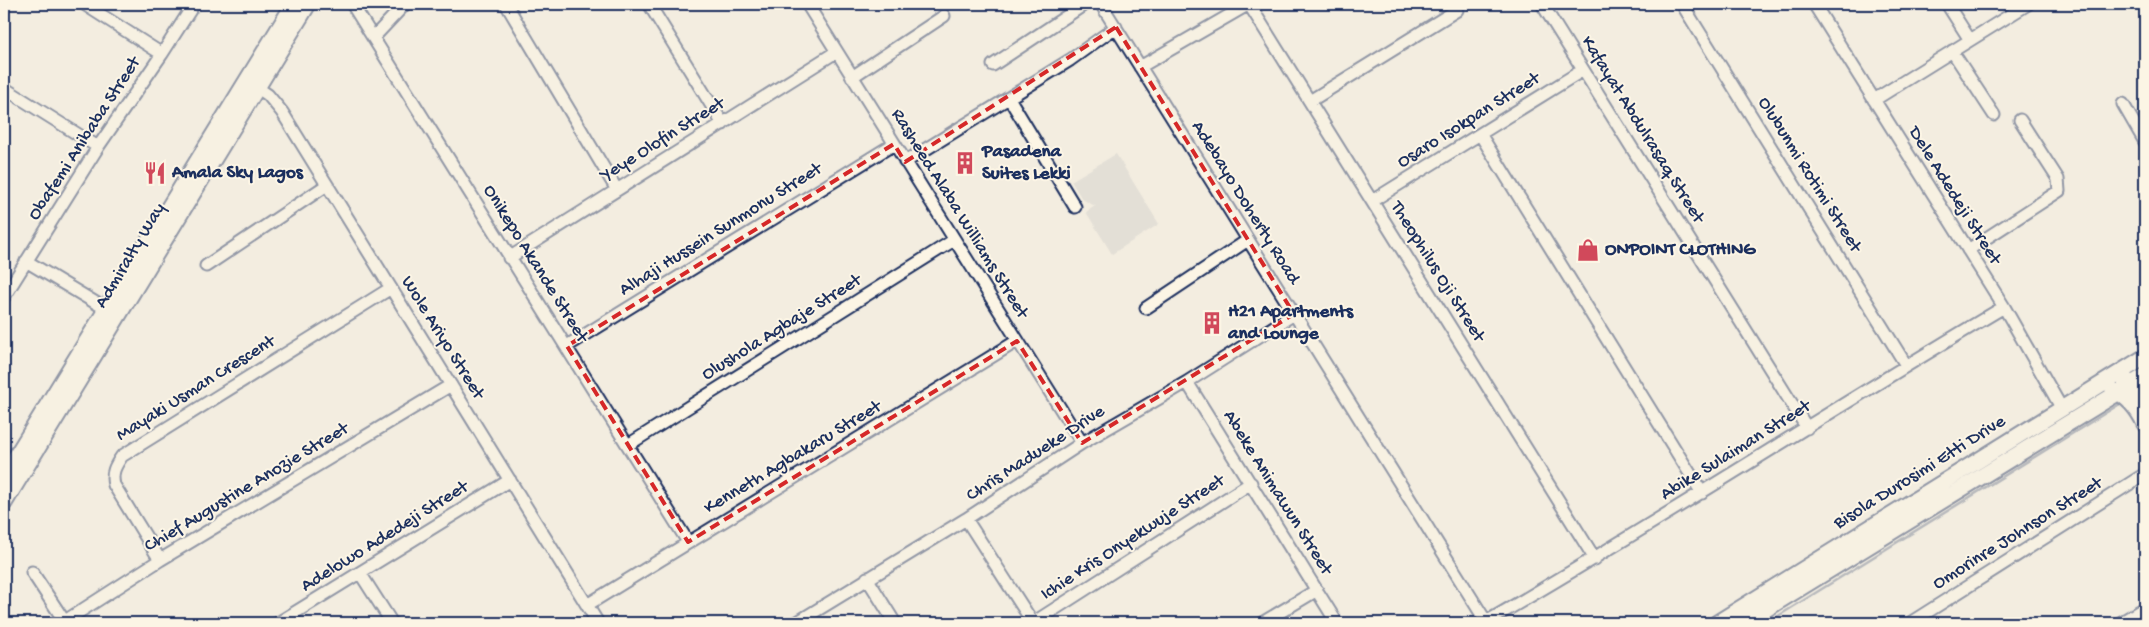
<svg xmlns="http://www.w3.org/2000/svg" width="2149" height="627" viewBox="0 0 2149 627" font-family="'Gochi Hand',sans-serif">
  <style>
    .built { fill: #e3dfd6 }
    .lines { fill: none; stroke-linecap: round; stroke-linejoin: round }
    .stream { stroke: #707a91; stroke-width: 2.5 }
    .minor-casing { stroke: #1b2f5e; stroke-width: 15 }
    .major-casing { stroke: #1b2f5e; stroke-width: 19 }
    .minor { stroke: #fcf5e5; stroke-width: 11 }
    .major { stroke: #fcf5e5; stroke-width: 15 }
    .marked { fill: none; stroke: #d62828; stroke-width: 4; stroke-dasharray: 10 6; stroke-linejoin: round }
    .labels { text-anchor: middle; dominant-baseline: central; stroke-width: 4; stroke-linejoin: round; paint-order: stroke }
    .street-label { font-size: 19px; fill: #1b2f5e; stroke: #fcf5e5 }
    .poi-label { font-size: 19px; font-weight: bold; fill: #1b2f5e; stroke: #fcf5e5; text-anchor: start }
  </style>
  <rect width="100%" height="100%" fill="#f3ede0"/>
  <filter id="ink" filterUnits="userSpaceOnUse"><feTurbulence type="fractalNoise" baseFrequency=".02" numOctaves="2"/><feDisplacementMap in="SourceGraphic" scale="10" xChannelSelector="R" yChannelSelector="G"/><feConvolveMatrix kernelMatrix="1 2 1 2 8 2 1 2 1" color-interpolation-filters="sRGB"/></filter>
  <g filter="url(#ink)">
    <!-- built -->
    <path class="built" d="M1116,154L1159,224L1112,254L1086,212L1095,206L1082,199L1071,181Z"/>
    <g class="lines">
      <!-- stream -->
      <path class="stream" d="M1767,623L2123,402"/>
      <defs>
        <path id="minor" d="M352,4L688,542
          M506,4L617,190
          M649,4L723,124
          M807,4L1082,443
          M1101,4L1487,623
          M1249,4L1595,559
          M1542,4L1807,428
          M1682,4L1906,365
          M1814,4L2004,307L2062,409
          M1947,4L1970,40
          M374,37L405,4
          M1952,51L1994,115
          M162,54L194,4
          M993,65L1085,4
          M1140,67L1249,4
          M852,77L944,16
          M252,84L268,95L282,112L598,623
          M4,88L98,147
          M1009,98L1075,207
          M1874,100L2028,4
          M1310,101L1457,10
          M2123,104L2145,142
          M1480,134L1702,493
          M905,162L1070,60L1116,27
          M1372,201L1583,70
          M1968,250L2059,191L2058,179L2020,120
          M509,258L836,52
          M26,261L106,309
          M206,266L327,185
          M4,297L98,147L162,54L84,4
          M1146,308L1248,240
          M567,346L894,144
          M1187,382L1337,623
          M628,445L954,240
          M966,519L1033,623
          M160,560L114,485C111,473 115,466 122,456L391,288
          M32,572L65,622
          M360,573L392,623
          M867,578L895,623
          M587,605L1017,341
          M1486,622C1661,521 1830,410 2004,307
          M62,623L160,560L451,385
          M278,623L510,480
          M796,623L966,519L1082,443L1187,382L1294,314
          M1033,623L1251,483
          M1262,623L1317,590
          M1910,623L2145,474
          M2120,623L2145,608"/>
        <path id="major" d="M2124,379L2133,384L2145,404
          M2113,390C2129,397 2138,409 2145,424
          M4,476L294,4
          M4,503L308,4
          M1717,623L2145,357
          M1743,623L2145,376"/>
      </defs>
      <!-- minor casing -->
      <use href="#minor" class="minor-casing"/>
      <!-- major casing -->
      <use href="#major" class="major-casing"/>
      <!-- minor -->
      <use href="#minor" class="minor"/>
      <!-- major -->
      <use href="#major" class="major"/>
    </g>
  </g>
  <!-- marked area -->
  <path d="M0 0H2149V627H0ZM1116,27L1294,314L1082,443L1017,341L688,542L567,346L894,144L905,162Z" fill="#f3ede0" fill-opacity=".55" fill-rule="evenodd"/>
  <path class="marked" d="M1116,27L1294,314L1082,443L1017,341L688,542L567,346L894,144L905,162Z"/>
  <!-- icons -->
  <defs>
    <symbol id="building-bare" viewBox="-9 -9 18 18"><path d="M-4-6H4V6H1V3H-1V6H-4ZM-2.5-4.3h1.7v1.8h-1.7ZM.8-4.3h1.7v1.8H.8ZM-2.5-1h1.7V.8h-1.7ZM.8-1h1.7V.8H.8Z" fill="#d1495b" stroke="#fcf5e5" stroke-width="2.5" paint-order="stroke"/></symbol>
    <symbol id="restaurant-bare" viewBox="-9 -9 18 18"><path d="M-5-6h1v4h1v-4h1v4h1v-4h1v5L-1.5 .5V6h-2V.5L-5-1ZM5-6V6H3V1.5H1.5Q1.5-4 5-6Z" fill="#d1495b" stroke="#fcf5e5" stroke-width="2.5" paint-order="stroke"/></symbol>
    <symbol id="shop-bare" viewBox="-9 -9 18 18"><path d="M-5-2.5h2.3a2.7 3.5 0 0 1 5.4 0H5L5.5 6h-11ZM-1.5-2.5h3a1.5 2.3 0 0 0-3 0Z" fill="#d1495b" stroke="#fcf5e5" stroke-width="2.5" paint-order="stroke"/></symbol>
  </defs>
  <g fill-rule="evenodd">
    <use href="#building-bare" x="949" y="147" width="32" height="32"/>
    <use href="#restaurant-bare" x="139" y="157" width="32" height="32"/>
    <use href="#shop-bare" x="1572" y="234" width="32" height="32"/>
    <use href="#building-bare" x="1196" y="307" width="32" height="32"/>
  </g>
  <g class="labels">
    <!-- street labels -->
    <g class="street-label">
      <text transform="translate(1469 121) rotate(-32)">Osaro Isokpan Street</text>
      <text transform="translate(1642 130) rotate(58)">Kafayat Abdulrasaq Street</text>
      <text transform="translate(85 139) rotate(-57)">Obafemi Anibaba Street</text>
      <text transform="translate(663 140) rotate(-32)">Yeye Olofin Street</text>
      <text transform="translate(1809 175) rotate(58)">Olubunmi Rotimi Street</text>
      <text transform="translate(1954 196) rotate(58)">Dele Adedeji Street</text>
      <text transform="translate(1245 203) rotate(58)">Adebayo Doherty Road</text>
      <text transform="translate(959 214) rotate(58)">Rasheed Alaba Williams Street</text>
      <text transform="translate(721 230) rotate(-32)">Alhaji Hussein Sunmonu Street</text>
      <text transform="translate(131 256) rotate(-59)">Admiralty Way</text>
      <text transform="translate(535 264) rotate(58)">Onikepo Akande Street</text>
      <text transform="translate(1437 272) rotate(58)">Theophilus Oji Street</text>
      <text transform="translate(782 328) rotate(-32)">Olushola Agbaje Street</text>
      <text transform="translate(442 338) rotate(58)">Wole Ariyo Street</text>
      <text transform="translate(196 389) rotate(-32)">Mayaki Usman Crescent</text>
      <text transform="translate(1736 451) rotate(-32)">Abike Sulaiman Street</text>
      <text transform="translate(1036 454) rotate(-33)">Chris Madueke Drive</text>
      <text transform="translate(793 458) rotate(-31)">Kenneth Agbakaru Street</text>
      <text transform="translate(1920 473) rotate(-32)">Bisola Durosimi Etti Drive</text>
      <text transform="translate(247 488) rotate(-31)">Chief Augustine Anozie Street</text>
      <text transform="translate(1277 493) rotate(58)">Abeke Animawun Street</text>
      <text transform="translate(2018 534) rotate(-32)">Omorinre Johnson Street</text>
      <text transform="translate(385 537) rotate(-32)">Adelowo Adedeji Street</text>
      <text transform="translate(1133 538) rotate(-33)">Ichie Kris Onyekwuje Street</text>
    </g>
    <!-- poi labels -->
    <g class="poi-label">
      <text x="982" y="152">Pasadena<tspan x="982" dy="22">Suites Lekki</tspan></text>
      <text x="172" y="173">Amala Sky Lagos</text>
      <text x="1605" y="250">ONPOINT CLOTHING</text>
      <text x="1228" y="312">H21 Apartments<tspan x="1228" dy="22">and Lounge</tspan></text>
    </g>
  </g>
  <!-- margin -->
  <rect width="2149" height="627" fill="none" stroke="#fcf5e5" stroke-width="20"/>
  <rect x="10" y="10" width="2129" height="607" fill="none" stroke="#1b2f5e" stroke-width="2" filter="url(#ink)"/>
</svg>
